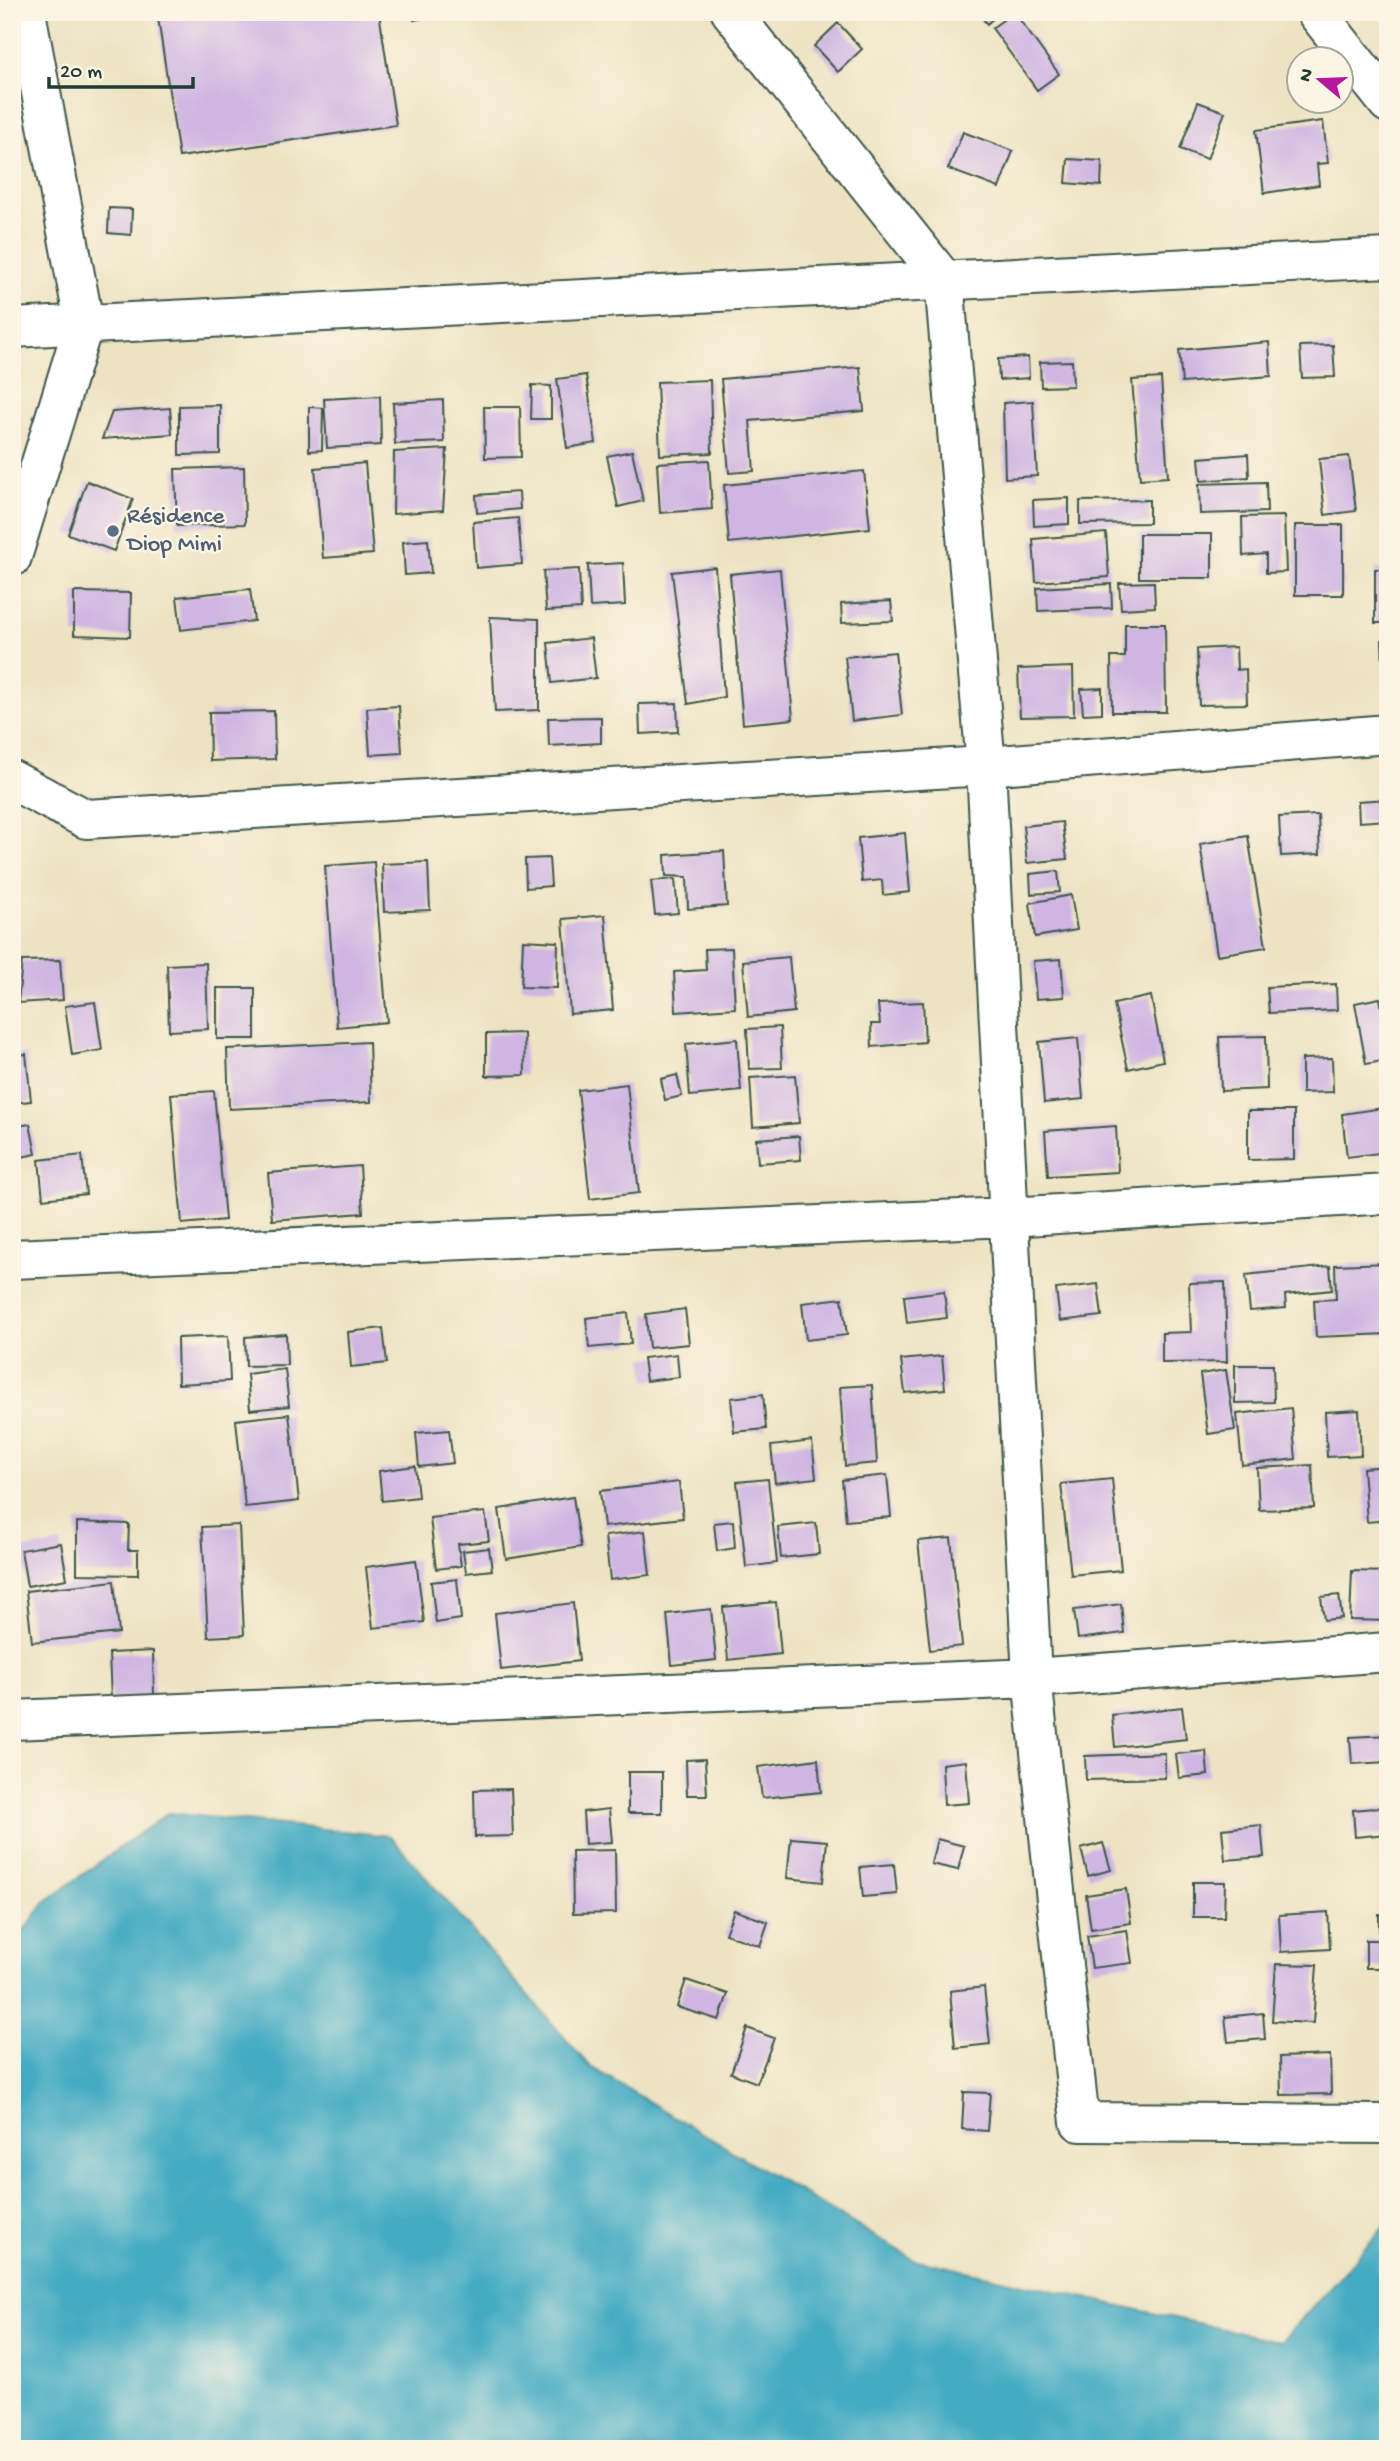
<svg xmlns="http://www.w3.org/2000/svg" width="1400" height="2461" viewBox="0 0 1400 2461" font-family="'Gochi Hand',sans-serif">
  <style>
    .water { fill: #44abc3; stroke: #32747c; stroke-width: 2 }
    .building { fill: #cfb5e2 }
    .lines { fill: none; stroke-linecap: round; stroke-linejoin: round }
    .minor-casing { stroke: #3e5649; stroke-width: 42 }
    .primary-casing { stroke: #3e5649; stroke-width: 42 }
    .minor { stroke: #fff; stroke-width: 38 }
    .primary { stroke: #fff; stroke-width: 38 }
    .service-dot { fill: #5c6f8a; stroke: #fcf5e5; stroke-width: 2.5 }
    .labels { text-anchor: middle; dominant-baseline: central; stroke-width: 5; stroke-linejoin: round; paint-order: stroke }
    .service-label { font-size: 24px; fill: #4e5e75; stroke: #fcf5e5; text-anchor: start }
  </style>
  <rect width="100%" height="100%" fill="#fcf5e5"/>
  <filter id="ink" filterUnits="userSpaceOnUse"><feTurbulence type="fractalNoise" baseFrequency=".0143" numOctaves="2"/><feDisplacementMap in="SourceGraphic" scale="14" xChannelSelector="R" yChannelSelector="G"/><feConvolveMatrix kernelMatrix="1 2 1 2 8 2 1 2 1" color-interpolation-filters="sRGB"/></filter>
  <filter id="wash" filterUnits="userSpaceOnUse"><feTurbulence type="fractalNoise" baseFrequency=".00686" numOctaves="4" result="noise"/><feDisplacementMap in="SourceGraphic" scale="28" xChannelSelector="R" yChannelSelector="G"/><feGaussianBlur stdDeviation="1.57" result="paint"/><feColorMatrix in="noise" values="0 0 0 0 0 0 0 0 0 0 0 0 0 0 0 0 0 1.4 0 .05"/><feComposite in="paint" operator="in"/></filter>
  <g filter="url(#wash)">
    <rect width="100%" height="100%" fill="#ede3c3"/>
    <!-- water -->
    <path class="water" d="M168,1813L390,1836L589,2066L913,2259L1281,2342L1388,2222V2449H12V1947L46,1901Z"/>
    <g id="blocks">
      <!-- building -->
      <path class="building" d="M195,12H379L396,125L179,157L158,18Z
        M413,12H447V13L414,20Z
        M977,12H1000L987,24Z
        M1014,12L1059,74L1037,90L992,28Z
        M838,23L862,49L838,72L814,46Z
        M1198,102L1225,112L1207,159L1180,149Z
        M1323,121L1328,163L1317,164L1319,185L1264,193L1256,130Z
        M963,132L1013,151L999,188L948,169Z
        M1068,159L1102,161L1101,186L1066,183Z
        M109,208L132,209L131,235L108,233Z
        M1269,342L1271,376L1182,383L1179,350Z
        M1333,345L1335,377L1302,378L1300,346Z
        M1028,357L1029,378L999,380L998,359Z
        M1072,361L1073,386L1041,387L1040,362Z
        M860,367L864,411L750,421L754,471L729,473L721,379Z
        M586,375L596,443L567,448L557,379Z
        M1161,378L1168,477L1140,479L1132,380Z
        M710,380L712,453L660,455L657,382Z
        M532,385L551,386V419H531Z
        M380,396L381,445L327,448L324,399Z
        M443,400L444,442L395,444L393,403Z
        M1033,401L1037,476L1005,478L1003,403Z
        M220,405V454L179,455V406Z
        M309,407L323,408L322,450L309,451Z
        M484,407H520L521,457L485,458Z
        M170,408L172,434L102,439L112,412Z
        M447,449L443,510L393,514L394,452Z
        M632,451L643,501L618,507L607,456Z
        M1248,454L1249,477L1201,481L1199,458Z
        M1349,456L1356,511L1325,515L1319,459Z
        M709,460L712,509L660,513L657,463Z
        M365,463L373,554L323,558L315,468Z
        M244,467L245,524L177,526L175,469Z
        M864,471L870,528L729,543L724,485Z
        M87,481L133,499L114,551L68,534Z
        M1266,482L1267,512L1200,514L1199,484Z
        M519,492L520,509L477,513L476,495Z
        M1069,498V524L1034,526L1033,500Z
        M1149,500V523L1080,524V501Z
        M1284,516L1286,572L1266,573V554L1243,556L1242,517Z
        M518,518L522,564L476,568L473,522Z
        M1295,525H1343V595H1295Z
        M1106,533L1109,577L1036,582L1033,539Z
        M1139,534H1212V578H1139Z
        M428,540L431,573L405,575L403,542Z
        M623,563L625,605L590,607L588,565Z
        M715,567L724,697L688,704L672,572Z
        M579,569L581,609L546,611L543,571Z
        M780,569L793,719L743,724L730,574Z
        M1375,569H1388V623H1375Z
        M1154,582L1155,607L1121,609L1119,583Z
        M1111,584L1112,608L1038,611L1037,588Z
        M250,589L254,621L181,630L177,597Z
        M74,592L131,593L130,637L74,635Z
        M891,601L893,621L842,623L841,604Z
        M490,617L539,619V710L495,712Z
        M1125,624H1165L1166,712H1112L1111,657H1125Z
        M591,638L596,678L552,683L548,643Z
        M1382,640H1388V688H1384Z
        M1236,647L1237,670L1246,669L1247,704L1199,705L1197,649Z
        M895,652L902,715L852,721L845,657Z
        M1073,667L1074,716L1020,717L1018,669Z
        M1102,688V713L1083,714L1081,689Z
        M677,703L678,732L640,734L639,704Z
        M399,706L402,753L370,755L367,708Z
        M274,711L275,759L210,761L209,712Z
        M601,717V743L549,746L548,718Z
        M1388,799V820L1359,822L1358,801Z
        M1318,815L1320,854L1281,856L1279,817Z
        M1062,822L1067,859L1027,863L1023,826Z
        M905,833L910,892L883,895L882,880L862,882L858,838Z
        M1248,836L1266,947L1217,955L1200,844Z
        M724,851L727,906L688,909L687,877L666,876L665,855Z
        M549,858L551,886L526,888L525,859Z
        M374,862L387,1022L337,1027L325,866Z
        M428,862L430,910L384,912L382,864Z
        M1058,871L1060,892L1031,894L1030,874Z
        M675,879L678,913L655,915L651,881Z
        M1071,895L1077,930L1035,937L1030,903Z
        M605,915L613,1010L570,1014L563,919Z
        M523,940L558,942L557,988L521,987Z
        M732,948L735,1008L676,1012L674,972L706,970L705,949Z
        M789,957L794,1012L748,1017L743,961Z
        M1061,959L1064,997L1036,999L1033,961Z
        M60,960L63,1000L18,1003L22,961Z
        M206,963L208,1029L169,1031L167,965Z
        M1388,979V1015H1385V980Z
        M1336,984L1337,1010L1269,1013L1267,987Z
        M217,988H255V1039H217Z
        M1151,996L1163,1061L1128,1069L1114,1004Z
        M1380,998L1388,1042V1060L1366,1064L1355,1003Z
        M95,1002L102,1050L72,1055L65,1006Z
        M923,1002L925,1042L872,1047L871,1024H880L878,1004Z
        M780,1027L782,1068L749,1069L747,1029Z
        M524,1033L525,1075L486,1076V1034Z
        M1266,1036L1267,1089L1221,1091L1219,1037Z
        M1078,1038L1083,1099L1044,1103L1039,1042Z
        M737,1039L741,1091L690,1096L686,1044Z
        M369,1042L371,1102L229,1109L227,1049Z
        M26,1054L31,1101L12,1103V1056Z
        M1332,1058L1333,1092L1302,1093V1059Z
        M677,1075L682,1096L665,1100L661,1079Z
        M795,1075L799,1123L753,1127L750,1078Z
        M627,1084L639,1193L590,1199L578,1090Z
        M214,1091L225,1220L182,1224L171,1094Z
        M1383,1108L1388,1152L1347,1157L1342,1114Z
        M1248,1111H1294V1159L1248,1160Z
        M30,1124L36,1154L12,1159V1127Z
        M1116,1126L1118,1172L1048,1176L1045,1131Z
        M799,1136L801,1160L758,1163L756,1139Z
        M82,1155L86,1194L43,1199L39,1160Z
        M360,1166L363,1213L272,1220L268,1173Z
        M1388,1263V1334L1316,1337L1314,1300L1336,1299L1335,1265Z
        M1330,1266L1332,1290L1285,1295L1286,1308L1250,1311L1246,1275Z
        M1225,1282L1227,1362L1162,1363V1333L1191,1332L1189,1283Z
        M1098,1284L1102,1316L1060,1321L1056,1289Z
        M944,1291L947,1318L907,1323L904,1296Z
        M842,1298L847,1335L806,1340L802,1303Z
        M685,1309L689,1344L649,1348L646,1314Z
        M628,1313L631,1344L589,1348L586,1318Z
        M383,1328L387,1363L351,1367L348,1332Z
        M286,1334L287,1365L246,1366L245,1337Z
        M228,1336L230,1381L178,1384L177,1338Z
        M677,1354L679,1377L646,1381L643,1358Z
        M942,1356L945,1389L905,1393L901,1360Z
        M1235,1365H1273L1274,1402L1235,1403Z
        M285,1369L289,1406L250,1410L247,1374Z
        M1226,1370L1235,1430L1208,1434L1200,1374Z
        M872,1385L877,1463L845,1466L840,1387Z
        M763,1394L766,1429L734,1432L731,1398Z
        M1291,1408L1296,1459L1242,1465L1237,1414Z
        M1359,1410L1361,1455L1327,1457L1325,1412Z
        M289,1414L299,1501L245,1507L236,1420Z
        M449,1430L453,1463L419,1467L416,1433Z
        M812,1441L816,1478L775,1483L771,1446Z
        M1312,1465L1314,1508L1259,1510L1257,1468Z
        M415,1466L418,1497L382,1501L379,1471Z
        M1388,1466V1520L1367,1522L1363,1468Z
        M887,1475L891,1517L846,1521L842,1480Z
        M768,1479L777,1563L746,1567L737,1482Z
        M1112,1479L1121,1570L1071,1575L1061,1484Z
        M679,1482L683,1518L604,1527L600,1491Z
        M573,1497L581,1547L506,1559L499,1509Z
        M485,1512L489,1541L458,1544L461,1566L436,1569L430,1518Z
        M733,1521L735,1548L717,1551L714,1523Z
        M77,1522L129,1524L128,1550H138V1575L77,1574Z
        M816,1523L819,1554L781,1558L778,1527Z
        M239,1525L244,1635L208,1637L202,1527Z
        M645,1531L650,1575L610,1580L605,1536Z
        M951,1538L962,1646L930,1650L918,1541Z
        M61,1543L67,1579L27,1586L21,1550Z
        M489,1548L492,1570L466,1573L463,1551Z
        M416,1560L424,1622L373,1628L366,1567Z
        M1352,1571L1388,1572V1621L1350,1620Z
        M457,1579L461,1619L436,1623L431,1582Z
        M114,1581L119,1633L32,1642L26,1591Z
        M1339,1595L1342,1618L1324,1620L1321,1597Z
        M776,1602L781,1654L728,1660L723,1607Z
        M573,1603L579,1661L501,1670L495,1613Z
        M1121,1604L1124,1633L1078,1639L1074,1610Z
        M711,1609L716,1660L672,1665L667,1614Z
        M153,1651L154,1697L111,1699L109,1653Z
        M1182,1707L1186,1739L1115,1747L1112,1715Z
        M1388,1735V1762L1352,1764L1350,1737Z
        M1206,1751L1208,1775L1179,1778L1176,1754Z
        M1165,1753V1778L1086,1780L1085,1756Z
        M705,1759L707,1795H687L686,1760Z
        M818,1759L821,1792L762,1798L758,1767Z
        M966,1761L969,1803L944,1805L942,1764Z
        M628,1772H662V1813H628Z
        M511,1789L513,1836L475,1837L474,1790Z
        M1385,1807L1387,1834L1355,1837L1353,1810Z
        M609,1809L612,1842L585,1844L583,1812Z
        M1261,1825L1264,1857L1225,1860L1222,1829Z
        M791,1838L827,1841L823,1882L787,1878Z
        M937,1839L964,1846L958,1870L931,1864Z
        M1103,1843L1111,1870L1088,1876L1081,1849Z
        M615,1850L616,1913L573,1914L572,1851Z
        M894,1864L897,1894L863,1897L860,1867Z
        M1193,1882H1225L1224,1917H1193Z
        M1126,1889L1131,1923L1091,1929L1086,1895Z
        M734,1910L768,1922L760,1946L725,1934Z
        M1328,1912L1330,1949L1281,1952L1279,1915Z
        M1379,1914H1388V1968H1366V1940H1379Z
        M1127,1930L1132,1963L1092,1968L1087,1936Z
        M1276,1964L1317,1965L1313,2023L1272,2021Z
        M686,1980L728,1994L719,2020L677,2007Z
        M984,1987L990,2044L955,2048L950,1991Z
        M1263,2013L1265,2039L1228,2042L1225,2017Z
        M747,2028L774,2038L757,2083L731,2073Z
        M1330,2055L1331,2094L1281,2095L1280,2057Z
        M964,2092L990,2093L987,2131L962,2129Z"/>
    </g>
  </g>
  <g filter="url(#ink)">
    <use href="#blocks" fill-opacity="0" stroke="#3e5649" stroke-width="2"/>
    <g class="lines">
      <defs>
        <path id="minor" d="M731,12L944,280L986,766L1032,1678L1080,2122L1388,2124
          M1316,12L1388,103
          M12,557L84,323L26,12
          M12,780L86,819L986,766L1388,734
          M12,1259L1009,1217L1388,1194
          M12,1720L1032,1678L1388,1652"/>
        <path id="primary" d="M12,328L1388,258"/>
      </defs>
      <!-- minor casing -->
      <use href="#minor" class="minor-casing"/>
      <!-- primary casing -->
      <use href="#primary" class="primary-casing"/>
      <!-- minor -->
      <use href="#minor" class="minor"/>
      <!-- primary -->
      <use href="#primary" class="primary"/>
    </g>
  </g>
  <!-- markers -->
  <circle class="service-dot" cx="113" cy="531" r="7"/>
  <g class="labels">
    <!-- service labels -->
    <g class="service-label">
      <text x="127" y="517">Résidence<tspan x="127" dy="28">Diop Mimi</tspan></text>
    </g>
  </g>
  <!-- margin -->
  <rect width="1400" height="2461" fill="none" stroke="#fcf5e5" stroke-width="42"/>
  <!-- north arrow -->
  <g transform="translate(1320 80) rotate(289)"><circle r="33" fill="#fcf5e5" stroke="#a4ab9e" stroke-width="2"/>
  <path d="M0-5L12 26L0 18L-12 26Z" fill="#b5179e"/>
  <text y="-10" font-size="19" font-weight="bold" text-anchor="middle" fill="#1f3d34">N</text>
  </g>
  <!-- scale -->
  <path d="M49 77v10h144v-10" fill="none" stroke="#1f3d34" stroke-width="3.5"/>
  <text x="60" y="77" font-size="21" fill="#1f3d34" stroke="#fcf5e5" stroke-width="5" paint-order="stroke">20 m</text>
</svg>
